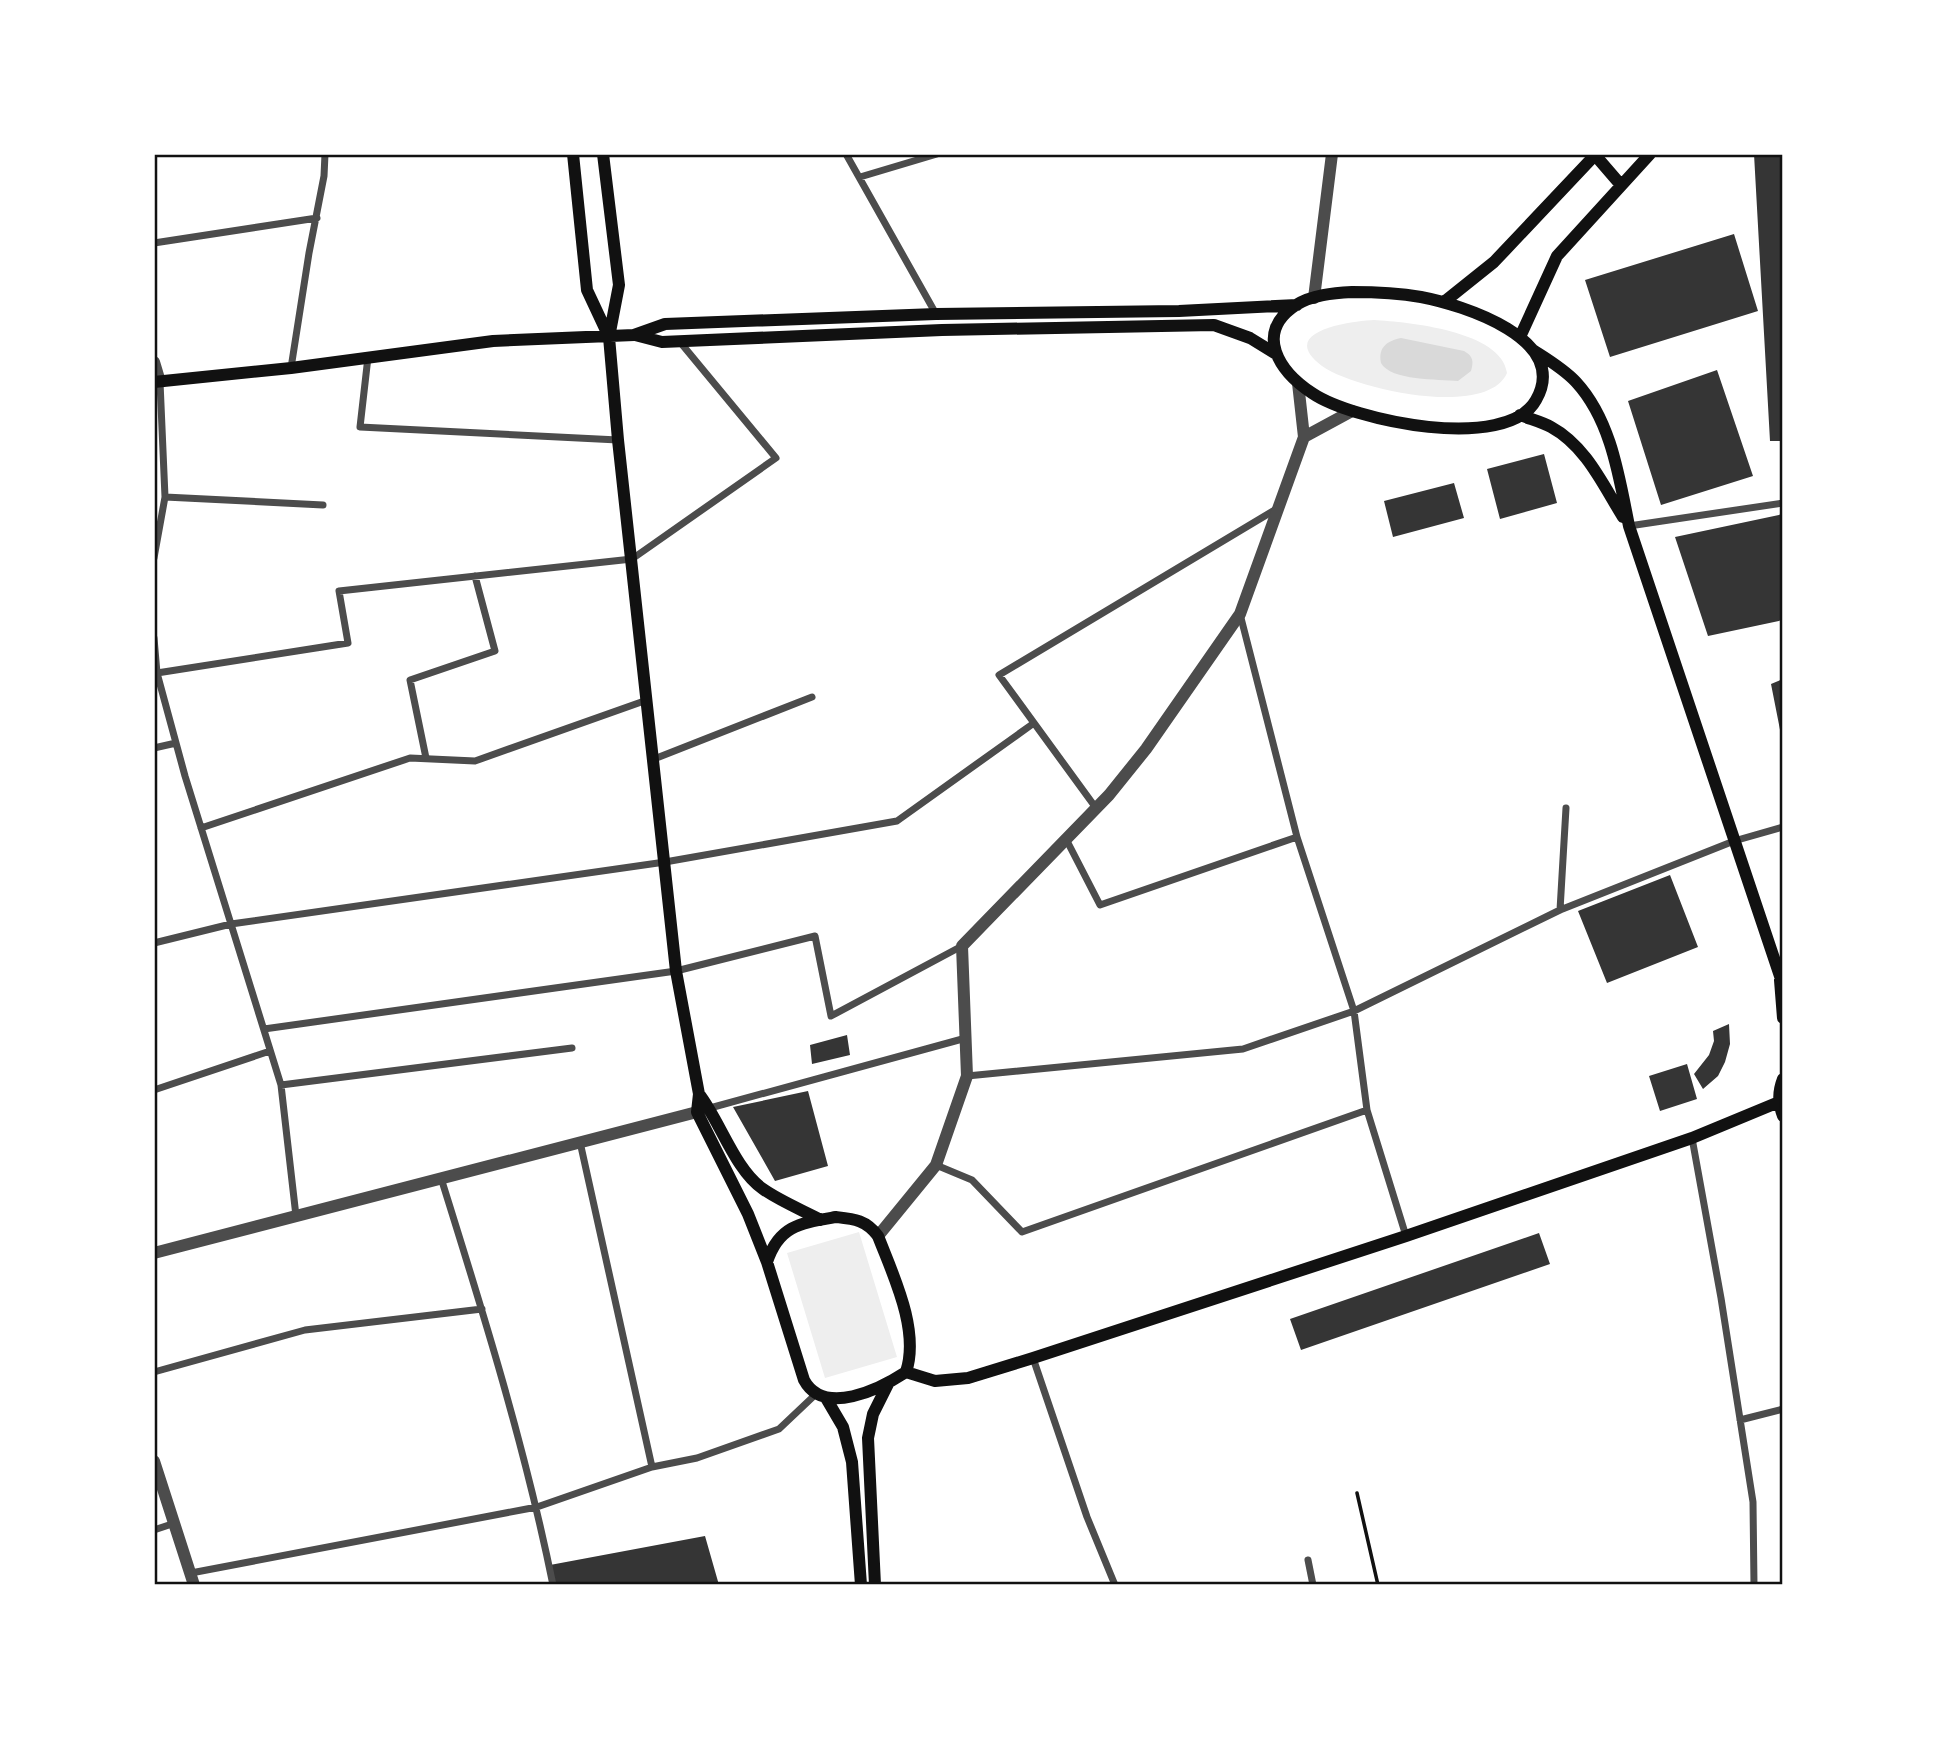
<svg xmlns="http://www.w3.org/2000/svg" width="1937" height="1739" viewBox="0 0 1937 1739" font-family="'Archivo Narrow',sans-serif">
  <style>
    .green { fill: #eee }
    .water { fill: #d9d9d9 }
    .building { fill: #353535 }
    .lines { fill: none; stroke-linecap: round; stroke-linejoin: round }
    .path { stroke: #111; stroke-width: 3.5 }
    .minor { stroke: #4c4c4c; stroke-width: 7 }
    .tertiary { stroke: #4c4c4c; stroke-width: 12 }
    .secondary { stroke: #111; stroke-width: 12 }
    .neatline { fill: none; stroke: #111; stroke-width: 2.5 }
  </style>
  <rect width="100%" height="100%" fill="#fff"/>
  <!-- green -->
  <path class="green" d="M1374,320C1408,322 1502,331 1507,373C1487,419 1354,389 1322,366C1275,331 1352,321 1374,320Z
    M859,1232L897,1357L825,1378L787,1253Z"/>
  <!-- water -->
  <path class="water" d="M1401,338L1464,351C1473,356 1474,361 1471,371L1458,381C1438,379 1391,381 1381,363C1378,347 1387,341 1401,338Z"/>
  <!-- building -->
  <path class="building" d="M1754,154H1783V441H1770Z
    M1734,234L1758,311L1610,357L1585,280Z
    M1717,370L1753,476L1661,505L1628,401Z
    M1544,454L1557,503L1500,519L1487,469Z
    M1454,483L1464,518L1393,537L1384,501Z
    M1783,514V620L1708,636L1675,537Z
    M1783,679V740H1782L1771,684Z
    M1670,875L1698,947L1607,983L1578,911Z
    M1729,1024L1730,1044L1725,1062L1718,1076L1703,1089L1694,1074L1709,1055L1714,1041L1713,1031Z
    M847,1035L850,1055L812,1064L810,1045Z
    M1687,1064L1697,1099L1660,1111L1649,1076Z
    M808,1091L828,1166L775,1181L733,1107Z
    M1539,1233L1550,1264L1301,1350L1290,1319Z
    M705,1536L719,1585H554L550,1565Z"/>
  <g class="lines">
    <!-- path -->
    <path class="path" d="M1357,1493L1378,1585"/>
    <!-- minor -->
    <path class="minor" d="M846,154L936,314
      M860,177L937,154
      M154,243L317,218
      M368,357L360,427L618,440
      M291,368L309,253L324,176L325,154
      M165,497L323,505
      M1629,526L1783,503
      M154,558L165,497L160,382
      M1240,614L1297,837L1354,1011L1367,1110L1406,1236
      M154,638L157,673L185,776L281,1085L296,1216
      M157,673L348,643L339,591L632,559L776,458L680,342
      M154,748L176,743
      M426,758L410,680L495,651L475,576
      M654,759L812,697
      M1096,808L999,675L1278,508
      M201,828L410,758L475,761L647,700
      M1066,839L1100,905L1297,837
      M1560,910L1566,808
      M154,943L231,924L665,862L897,821L1034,723
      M264,1029L676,971L815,936L831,1016L962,946
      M967,1076L1243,1049L1354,1011L1560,910L1734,841L1783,827
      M281,1085L572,1048
      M154,1090L270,1051
      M710,1108L966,1038
      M1692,1138L1721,1298L1753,1502L1754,1585
      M580,1142L652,1467
      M936,1165L972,1180L1022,1232L1367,1110
      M441,1178C483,1312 525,1447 553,1585
      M1033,1358L1087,1517L1115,1585
      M154,1372L305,1330L482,1309
      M1740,1420L1783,1409
      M154,1530L175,1523
      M1308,1560L1313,1585
      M191,1573L537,1507L652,1467L697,1458L779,1429L816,1394"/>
    <!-- tertiary -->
    <path class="tertiary" d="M1314,298L1332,154
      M154,362L160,382
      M1304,437L1352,411
      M878,1236L936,1165L967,1076L962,946L1109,795L1146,749L1240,614L1304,437L1298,383
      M154,1253L697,1112
      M154,1461L194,1585"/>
    <!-- secondary -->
    <path class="secondary" d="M573,154L587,290L609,337
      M603,154L619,285L609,337L618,440L676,971L699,1094L697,1112L748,1214L767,1262
      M1595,155L1620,184
      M1352,292C1375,292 1398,293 1421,297C1463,305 1571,339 1536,400C1507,453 1353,421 1312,393C1280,372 1253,333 1296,305C1312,295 1333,293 1352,292Z
      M1444,302L1494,262L1596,154
      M635,335L662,342L942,330L1214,325L1250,338L1276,354
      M1520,337L1557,256L1650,154
      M1533,350C1547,359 1564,369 1576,382C1611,420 1619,476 1629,526L1783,985
      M154,382L291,368L493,341L634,335L665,324L936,314L1179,311L1297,305
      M1520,415C1530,419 1542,422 1551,427C1586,446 1603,485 1623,517
      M1780,980L1783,1018
      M1783,1079C1778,1092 1778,1102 1783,1116
      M699,1094C720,1121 735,1170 763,1189C780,1201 802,1210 821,1220
      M836,1217C854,1219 866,1220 878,1236C893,1275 920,1330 906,1372C880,1389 824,1417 804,1380L767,1262C779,1225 801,1223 836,1217Z
      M906,1372L935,1381L968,1378L1033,1358L1406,1236L1692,1138L1779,1102
      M826,1398L843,1427L852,1462L861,1585
      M875,1585L868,1438L873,1414L888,1384"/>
  </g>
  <!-- border -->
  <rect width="1937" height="1739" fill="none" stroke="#ffffff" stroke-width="312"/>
  <rect x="156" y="156" width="1625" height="1427" class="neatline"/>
</svg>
